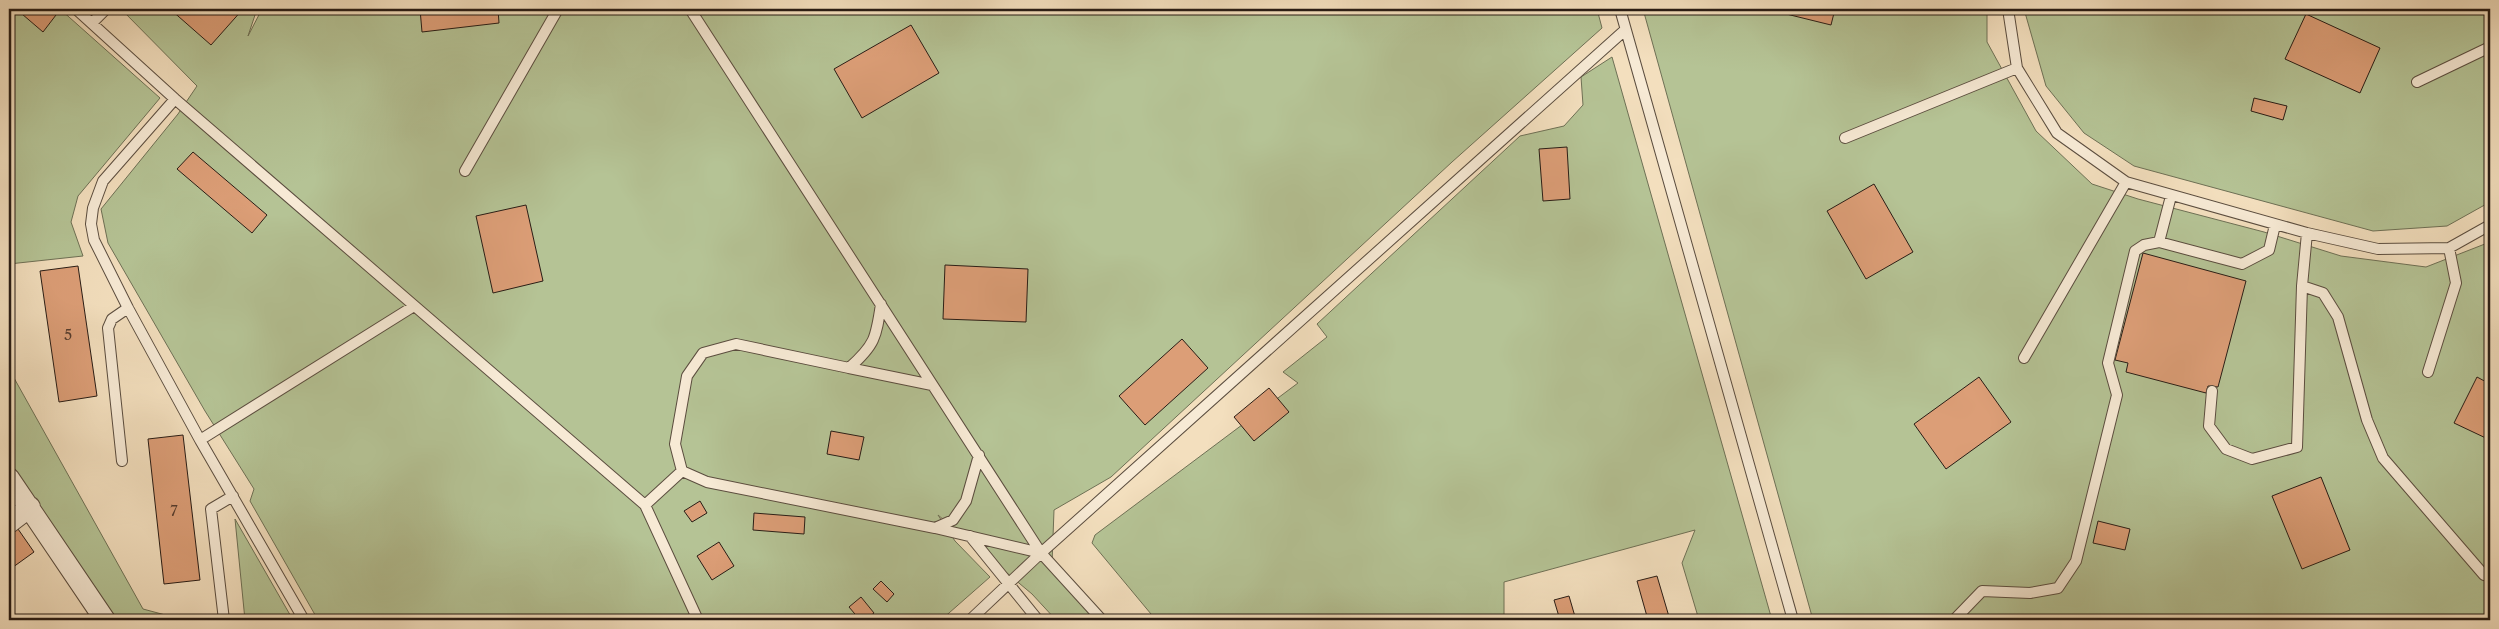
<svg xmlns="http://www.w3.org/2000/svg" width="2499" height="629" viewBox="0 0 2499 629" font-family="'Libre Caslon Text',serif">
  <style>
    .green { fill: #b5c395; stroke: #6e7055 }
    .building { fill: #dc9e77; stroke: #281c15 }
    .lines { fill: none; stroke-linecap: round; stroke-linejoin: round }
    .service-casing { stroke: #5b4d3f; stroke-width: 12 }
    .minor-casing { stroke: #5b4d3f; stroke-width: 22 }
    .service { stroke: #f7ead5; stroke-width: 10 }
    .minor { stroke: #f7ead5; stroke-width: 20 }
    .labels { text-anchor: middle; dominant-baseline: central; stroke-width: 4; stroke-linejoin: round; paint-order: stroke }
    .number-label { font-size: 15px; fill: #553c2e }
  </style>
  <rect width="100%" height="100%" fill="#f3dfbe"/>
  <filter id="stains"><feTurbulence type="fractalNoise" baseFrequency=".004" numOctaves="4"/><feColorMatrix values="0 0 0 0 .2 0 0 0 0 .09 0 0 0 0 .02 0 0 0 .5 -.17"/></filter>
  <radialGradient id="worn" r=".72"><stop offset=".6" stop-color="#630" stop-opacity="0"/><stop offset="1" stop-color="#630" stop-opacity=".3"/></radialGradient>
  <!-- green -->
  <path class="green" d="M9,9H60L160,98L78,196L71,222L83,256L9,264Z
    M121,9H257L248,36L262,9H1597L1602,28L1452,162L1111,477L1054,510L1052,564L1096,620H1056L1032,594L938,515L955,541L990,577L941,620H318L250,501L254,489L205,411L108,243L101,209L178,114L197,86Z
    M1643,9H1987V42L2036,131L2092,184L2138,199L2264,232L2341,256L2426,267L2490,242V620H1813Z
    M2024,9H2490V202L2447,226L2373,231L2134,166L2084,133L2046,86Z
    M1612,57L1772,620H1699L1682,563L1695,530L1504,582V620H1156L1092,543L1095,535L1298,383L1283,372L1327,337L1317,324L1520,136L1564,126L1583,105L1581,77Z
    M9,369L143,609L184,620H113L9,473Z
    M235,519L293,620H245Z"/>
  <!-- building -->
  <path class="building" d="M27,9H48L56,15L43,32L22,14Z
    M170,9H243L211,45Z
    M420,9H498L499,23L422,32Z
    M1766,9H1835L1831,25Z
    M2306,14L2380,48L2360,93L2285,59Z
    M911,25L939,73L862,118L834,69Z
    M2254,98L2287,106L2283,120L2251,111Z
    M1567,147L1570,199L1543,201L1539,149Z
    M193,152L267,215L252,233L177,169Z
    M1874,184L1913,252L1866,279L1827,211Z
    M526,205L543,281L493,293L476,216Z
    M2143,253L2246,281L2218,387L2208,386L2206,393L2126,372L2128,363L2115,360Z
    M945,265L1028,269L1026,322L943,319Z
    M78,266L97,396L59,402L40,271Z
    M1182,339L1208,368L1145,425L1119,396Z
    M1979,377L2011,422L1946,469L1914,424Z
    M2477,377L2490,384V440L2454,423Z
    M1269,388L1289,412L1254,441L1234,417Z
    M831,431L864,437L859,460L827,454Z
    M183,435L200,580L164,584L148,439Z
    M2321,477L2350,550L2302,569L2272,496Z
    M700,501L707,513L692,522L684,511Z
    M754,513L805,517L804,534L753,530Z
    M2098,521L2130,529L2125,550L2093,543Z
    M18,529L34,552L9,570V535Z
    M719,542L734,566L712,580L697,556Z
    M1657,576L1670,620H1648L1637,581Z
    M881,581L894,594L887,602L873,589Z
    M1569,596L1576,620H1560L1554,600Z
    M861,597L874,613L865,620H860L849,607Z"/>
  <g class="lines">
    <defs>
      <path id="service" d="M76,9L175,99L645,505L698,620
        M690,9L1041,553L1102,620
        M1620,9L1793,620
        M2008,9L2017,68L2057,133L2126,182L2307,233L2378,249L2449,248L2490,225
        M92,23L106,9
        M2417,82L2490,47
        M175,99L103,181L93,208L91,224L94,240L128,308L200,440L304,620
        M1845,138L2017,68
        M465,171L558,9
        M2171,196L2159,242L2242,264L2269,250L2275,225
        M2302,286L2323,293L2338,317L2367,420L2383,458L2484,575L2490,576
        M881,304C876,338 875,345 849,368L736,344L703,353L687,376L675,444L682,471L707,482L935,528L953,520L966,501L979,455
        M2024,358L2126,182
        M849,368L932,385
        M2428,372L2456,283L2449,248
        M2212,391L2209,426L2226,449L2252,459L2297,447L2302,286L2307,233
        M200,440L414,306
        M122,461L108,328L112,319L128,308
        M645,505L682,471
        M935,528L1041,553
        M970,536L1038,620
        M224,620L211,509L233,496
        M970,620L1041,553L1625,30
        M1954,620L1982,591L2030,593L2058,588L2076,561L2117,395L2108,363L2135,251L2144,245L2159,242"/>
      <path id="minor" d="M9,478L105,620
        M9,523L30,507"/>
    </defs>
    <!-- service casing -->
    <use href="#service" class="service-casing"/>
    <!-- minor casing -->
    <use href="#minor" class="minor-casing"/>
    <!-- service -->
    <use href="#service" class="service"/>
    <!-- minor -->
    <use href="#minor" class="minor"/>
  </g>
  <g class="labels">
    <!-- number labels -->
    <g class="number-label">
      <text x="68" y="334">5</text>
      <text x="174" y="510">7</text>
    </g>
  </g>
  <!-- margin -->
  <rect width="2499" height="629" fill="none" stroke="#f3dfbe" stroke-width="30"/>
  <rect x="10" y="10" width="2479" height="609" fill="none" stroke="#281c15" stroke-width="2.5"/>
  <rect x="15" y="15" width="2469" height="599" fill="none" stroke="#281c15"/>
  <rect width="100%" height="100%" filter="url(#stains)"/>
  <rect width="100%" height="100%" fill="url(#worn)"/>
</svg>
